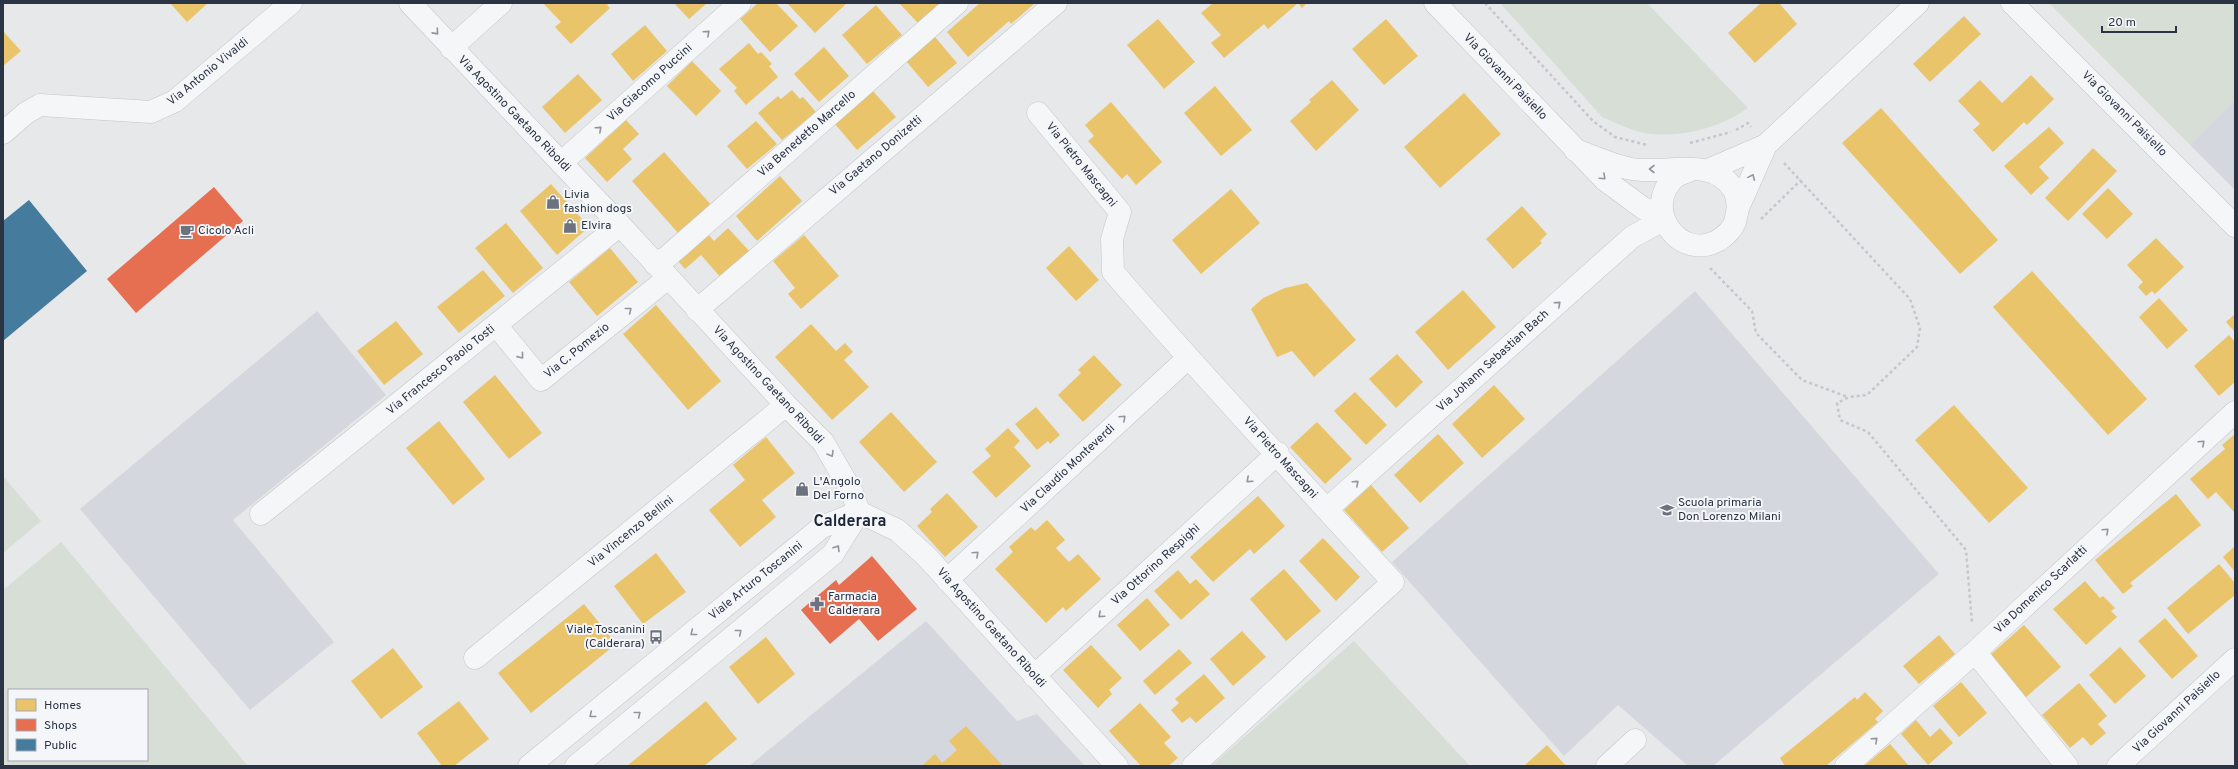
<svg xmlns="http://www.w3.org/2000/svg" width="2238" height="769" viewBox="0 0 2238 769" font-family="Overpass,sans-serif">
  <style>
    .built { fill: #d4d7dd }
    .green { fill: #d6ded6; fill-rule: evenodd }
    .homes { fill: #e9c46a }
    .shops { fill: #e76f51 }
    .public { fill: #457b9d }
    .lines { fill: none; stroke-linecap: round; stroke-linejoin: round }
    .street-casing { stroke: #c4c6c8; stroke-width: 23 }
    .path { stroke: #c5c6ca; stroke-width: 2.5; stroke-dasharray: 3 3; stroke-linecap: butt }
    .street { stroke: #f5f6f7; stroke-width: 22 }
    .oneway { stroke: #90959e }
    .labels { text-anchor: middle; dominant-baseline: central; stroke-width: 4; stroke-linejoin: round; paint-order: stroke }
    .street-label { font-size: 12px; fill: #2b3445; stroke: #f4f6f9 }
    .poi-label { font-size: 12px; fill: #2b3445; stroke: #f4f6f9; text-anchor: start }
    .district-label { font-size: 16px; font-weight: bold; fill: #1d2536; stroke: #f4f6f9 }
  </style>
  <rect width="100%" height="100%" fill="#e6e8ea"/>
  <!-- built -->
  <path class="built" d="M2235,100V190L2190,145Z
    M1695,291L1939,574L1713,766H1688L1618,705L1564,756L1392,562Z
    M317,311L386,395L233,520L334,642L250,710L80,509Z
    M926,621L1017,721L1037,714L1085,766H749Z"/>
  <!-- green -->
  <path class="green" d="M1500,3H1647L1748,108C1721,127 1685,137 1652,134C1635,133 1617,123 1602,117Z
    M2049,3H2235V100L2190,145Z
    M3,476L41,521L3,553Z
    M61,542L248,766H3V590ZM9,690H147V760H9Z
    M1354,641L1470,766H1211Z"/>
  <!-- homes -->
  <path class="homes" d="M170,3H208L187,22Z
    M543,3H610L607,5L610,8L571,44L555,27L561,22Z
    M674,3H707L689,19Z
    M758,3H776L798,26L770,52L740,19Z
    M787,3H847L815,33Z
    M899,3H940L918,23Z
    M980,3H1035L1011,24L1009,21L968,57L947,32Z
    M1213,3H1307L1302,8L1298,3L1268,29L1264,24L1224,58L1211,43L1221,35L1201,13Z
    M1761,3H1779L1797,24L1755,63L1728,33Z
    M876,5L902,35L867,64L842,35Z
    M1964,16L1981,34L1930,82L1913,64Z
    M1158,19L1195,62L1164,89L1127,45Z
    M1386,19L1418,56L1384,85L1352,49Z
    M645,25L667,51L633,81L611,54Z
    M3,31L21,51L3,66Z
    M935,37L957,63L928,87L906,61Z
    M749,43L758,54L761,52L772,64L769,66L778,77L746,105L734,91L737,88L719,69Z
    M824,47L849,76L819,102L794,74Z
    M692,61L721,91L696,116L667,86Z
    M578,74L602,100L565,133L542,107Z
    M2031,75L2054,99L2027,125L2024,122L1993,152L1973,130L1980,124L1958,101L1980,80L2002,103Z
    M1332,80L1359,110L1316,151L1290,121L1311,102L1309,100Z
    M1215,86L1252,130L1221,156L1184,113Z
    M792,90L800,99L803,97L816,112L782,140L758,113L778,96L781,99Z
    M873,91L896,117L857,150L835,124Z
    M1464,93L1501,134L1440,188L1404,147Z
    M1111,102L1162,162L1136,185L1127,174L1122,179L1088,141L1094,136L1085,125Z
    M1881,108L1998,240L1960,274L1842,143Z
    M626,120L639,134L623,149L632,159L607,182L585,158Z
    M756,121L777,144L747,169L727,146Z
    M2049,127L2064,143L2039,167L2049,178L2031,195L2004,166Z
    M2093,148L2117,171L2068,221L2045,198Z
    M664,152L712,206L679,234L632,181Z
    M780,176L802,201L757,241L736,216Z
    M551,184L589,227L557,255L520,211Z
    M2108,188L2133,214L2107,239L2082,214Z
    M1231,189L1260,223L1201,274L1172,240Z
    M1522,206L1547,234L1540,241L1542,243L1513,269L1486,239Z
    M506,223L543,268L513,293L475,248Z
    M728,228L751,253L722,279L701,255L685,269L677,260L707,233L714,241Z
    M804,235L839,276L801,309L788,294L795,288L773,261Z
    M2156,238L2184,267L2155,294L2152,291L2146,296L2138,287L2143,282L2127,265Z
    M1069,246L1099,280L1076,301L1046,268Z
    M610,248L638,282L597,316L569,282Z
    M483,270L505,296L459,333L437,307Z
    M2032,271L2147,399L2108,435L1993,307Z
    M1307,283L1356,340L1314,377L1292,351L1277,357L1251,309L1263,298L1285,288Z
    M1463,290L1496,327L1448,370L1415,332Z
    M2159,298L2188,330L2167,349L2139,317Z
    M656,305L721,381L688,410L623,334Z
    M2235,314V332L2226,322Z
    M396,321L423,354L384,385L357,351Z
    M811,324L836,351L845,343L853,352L844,360L869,387L832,420L775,357Z
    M2229,335L2235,342V382L2219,396L2194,366Z
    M1397,354L1423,382L1396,408L1369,379Z
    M1094,355L1122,385L1083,422L1058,395L1081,373L1078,370Z
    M495,375L542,433L509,459L463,402Z
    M1494,385L1525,419L1482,458L1452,424Z
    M1355,392L1387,425L1366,445L1334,411Z
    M1954,405L2028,488L1989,523L1915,440Z
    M1036,407L1060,435L1050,444L1048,441L1037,450L1015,424Z
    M891,412L937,462L904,492L859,442Z
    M439,421L485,479L453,505L406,448Z
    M1317,422L1352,459L1325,484L1290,447Z
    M1008,428L1020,441L1014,447L1031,466L996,498L972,472L991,456L985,449Z
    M1438,434L1464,463L1420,503L1394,475Z
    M2235,434V513L2216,492L2208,499L2190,479L2225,449L2222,445Z
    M766,437L795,473L762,500L776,517L740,547L709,510L745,480L733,465Z
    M1371,485L1409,528L1382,552L1344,510Z
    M947,493L978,527L945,557L917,526L932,512L930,509Z
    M2176,494L2201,525L2130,583L2133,586L2123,594L2095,560Z
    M1258,496L1285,526L1254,554L1250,549L1213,582L1190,557Z
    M1047,520L1065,540L1056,548L1069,562L1078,554L1101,579L1066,611L1063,607L1046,623L995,569L1013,552L1009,547L1031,527L1035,531Z
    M1323,538L1360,577L1336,601L1299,561Z
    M2235,546V572L2223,557Z
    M656,553L686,592L643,624L614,586Z
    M2219,564L2235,583V595L2188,634L2167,608Z
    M1284,569L1321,611L1286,641L1250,599Z
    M1178,570L1190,584L1196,579L1210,594L1181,620L1154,591Z
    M2085,581L2100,598L2103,596L2115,608L2111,611L2117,617L2086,645L2053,609Z
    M1147,598L1170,625L1140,651L1117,625Z
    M584,604L616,644L531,713L498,673Z
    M2165,618L2198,656L2172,679L2138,641Z
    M2024,625L2061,667L2026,697L1989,656Z
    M1242,631L1266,657L1233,686L1210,659Z
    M1939,635L1955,654L1919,684L1903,666Z
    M766,637L795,674L758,704L729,667Z
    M1091,645L1122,678L1109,690L1112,694L1098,708L1063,670Z
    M2120,647L2146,676L2115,704L2089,675Z
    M393,648L423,687L381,719L351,681Z
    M1179,649L1192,663L1155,695L1143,681Z
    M1204,674L1225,698L1196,723L1190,717L1182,723L1171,710L1179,703L1175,699Z
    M1961,682L1987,713L1959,737L1933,706Z
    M2079,683L2107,716L2098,724L2106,733L2091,746L2083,737L2070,748L2042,715Z
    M1865,692L1883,711L1875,719L1878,722L1826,766H1785L1780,758L1855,697L1857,700Z
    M459,701L489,739L454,766H442L417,733Z
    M706,701L737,739L704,766H627Z
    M1140,703L1171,737L1164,743L1178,758L1168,766H1141L1109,731Z
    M1916,720L1930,737L1940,728L1953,743L1928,765L1901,734Z
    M966,726L1003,766H922L935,754L942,763L957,750L949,741Z
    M1890,744L1909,766H1864Z
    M1547,745L1566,766H1524Z"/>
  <!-- shops -->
  <path class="shops" d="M214,187L243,221L136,313L107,279Z
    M872,556L917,609L878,641L859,619L830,644L801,610L836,580L839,585Z"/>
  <!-- public -->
  <path class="public" d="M29,200L87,271L3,341V221Z"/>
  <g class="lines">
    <defs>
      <path id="street" d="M410,3L620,225L786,405L823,442L852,492L859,512L897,530L926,556L1117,766
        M1435,3L1605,180L1643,208L1662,216
        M2012,3L2235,226
        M451,48L501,3
        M1038,113L1120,212L1112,239L1113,272C1204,377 1299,479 1393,582L1193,766
        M3,133L26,113L40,105L151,112L175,101L291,3
        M1575,150C1593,156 1613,166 1632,169C1665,175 1713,155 1734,190C1739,200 1738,212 1735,222C1732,230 1725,236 1719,240C1679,263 1641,208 1675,177C1679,174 1686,172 1691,170
        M561,163L740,3
        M1708,170L1766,145L1918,3
        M1738,208L1766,145
        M655,264L667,257L957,3
        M697,310L1056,3
        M496,325L541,380L668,278
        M1327,509L1632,237L1663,220
        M261,514L620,225
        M947,580L1188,358
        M1975,652L2067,766
        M475,658L786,405
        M1034,676L1278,453
        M529,766L822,527L859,512
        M576,766L833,554L859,512
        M1607,766L1635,740
        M1846,766L1975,652L2235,412
        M2118,766L2235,659"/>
    </defs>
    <!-- street casing -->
    <use href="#street" class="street-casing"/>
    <!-- path -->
    <path class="path" d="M1485,3L1593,121L1615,137L1647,145
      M1736,130L1748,123L1751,127
      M1690,143L1731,132
      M1784,163L1910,299L1920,328L1917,347L1867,395L1849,397L1837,403L1840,420L1868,432L1966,550L1972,623
      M1761,219L1801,180
      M1710,268L1752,311L1756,333L1802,380L1848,397"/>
    <!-- street -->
    <use href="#street" class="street"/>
  </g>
  <!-- one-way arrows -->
  <defs><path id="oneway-chevron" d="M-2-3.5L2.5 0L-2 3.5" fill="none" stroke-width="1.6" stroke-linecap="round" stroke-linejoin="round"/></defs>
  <g class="oneway">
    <use href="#oneway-chevron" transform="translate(436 32) rotate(48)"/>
    <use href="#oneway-chevron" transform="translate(707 33) rotate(-42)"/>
    <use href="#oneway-chevron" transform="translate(599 129) rotate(-42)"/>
    <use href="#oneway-chevron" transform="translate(1652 169) rotate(-180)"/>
    <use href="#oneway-chevron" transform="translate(1603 177) rotate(43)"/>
    <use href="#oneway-chevron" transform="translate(1752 177) rotate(-66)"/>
    <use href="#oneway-chevron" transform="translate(1558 304) rotate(-42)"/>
    <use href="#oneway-chevron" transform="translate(629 310) rotate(-39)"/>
    <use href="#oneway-chevron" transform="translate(521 356) rotate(51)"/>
    <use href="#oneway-chevron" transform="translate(1123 418) rotate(-43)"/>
    <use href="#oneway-chevron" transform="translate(2202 443) rotate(-43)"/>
    <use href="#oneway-chevron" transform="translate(831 454) rotate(59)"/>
    <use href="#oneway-chevron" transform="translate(1249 480) rotate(138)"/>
    <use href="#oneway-chevron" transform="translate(1356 483) rotate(-42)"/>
    <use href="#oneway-chevron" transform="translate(2106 531) rotate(-43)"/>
    <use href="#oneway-chevron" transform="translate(837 548) rotate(-58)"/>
    <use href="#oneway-chevron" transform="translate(976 554) rotate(-43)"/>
    <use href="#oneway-chevron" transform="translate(1101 615) rotate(138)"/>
    <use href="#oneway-chevron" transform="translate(739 632) rotate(-39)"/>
    <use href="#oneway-chevron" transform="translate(693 633) rotate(141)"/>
    <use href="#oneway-chevron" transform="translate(638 714) rotate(-39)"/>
    <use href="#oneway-chevron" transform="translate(592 715) rotate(141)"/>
    <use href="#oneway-chevron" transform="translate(1875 740) rotate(-42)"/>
  </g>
  <!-- icons -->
  <defs>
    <symbol id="shop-bare" viewBox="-9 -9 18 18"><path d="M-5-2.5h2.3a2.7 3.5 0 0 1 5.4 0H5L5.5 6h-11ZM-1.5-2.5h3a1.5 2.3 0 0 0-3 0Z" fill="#6c737f" stroke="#f4f6f9" stroke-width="2.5" paint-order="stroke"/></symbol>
    <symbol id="cafe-bare" viewBox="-9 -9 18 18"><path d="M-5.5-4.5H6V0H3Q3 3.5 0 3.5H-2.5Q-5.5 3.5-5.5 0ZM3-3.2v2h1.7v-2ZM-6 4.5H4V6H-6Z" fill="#6c737f" stroke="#f4f6f9" stroke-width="2.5" paint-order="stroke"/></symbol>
    <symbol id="school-bare" viewBox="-9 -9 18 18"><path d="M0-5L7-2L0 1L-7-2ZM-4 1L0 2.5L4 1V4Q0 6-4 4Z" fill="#6c737f" stroke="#f4f6f9" stroke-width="2.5" paint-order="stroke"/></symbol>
    <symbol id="pharmacy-bare" viewBox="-9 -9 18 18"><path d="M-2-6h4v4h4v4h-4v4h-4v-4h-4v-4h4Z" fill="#6c737f" stroke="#f4f6f9" stroke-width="2.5" paint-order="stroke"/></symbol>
    <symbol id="bus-bare" viewBox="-9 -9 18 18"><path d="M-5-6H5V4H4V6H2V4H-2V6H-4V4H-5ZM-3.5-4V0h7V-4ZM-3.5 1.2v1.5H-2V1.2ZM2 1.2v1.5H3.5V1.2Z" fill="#6c737f" stroke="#f4f6f9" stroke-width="2.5" paint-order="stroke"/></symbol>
  </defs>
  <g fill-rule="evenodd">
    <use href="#shop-bare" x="543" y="192" width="20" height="20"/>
    <use href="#shop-bare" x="560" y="216" width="20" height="20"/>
    <use href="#cafe-bare" x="177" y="221" width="20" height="20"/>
    <use href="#shop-bare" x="792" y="479" width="20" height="20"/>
    <use href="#school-bare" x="1657" y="500" width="20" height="20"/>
    <use href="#pharmacy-bare" x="807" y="594" width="20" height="20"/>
    <use href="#bus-bare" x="646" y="627" width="20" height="20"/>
  </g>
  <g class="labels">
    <!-- street labels -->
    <g class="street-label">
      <text transform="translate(208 72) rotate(-39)">Via Antonio Vivaldi</text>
      <text transform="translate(1505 77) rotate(46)">Via Giovanni Paisiello</text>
      <text transform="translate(650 83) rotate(-42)">Via Giacomo Puccini</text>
      <text transform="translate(514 114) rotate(46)">Via Agostino Gaetano Riboldi</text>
      <text transform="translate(2124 114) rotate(45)">Via Giovanni Paisiello</text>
      <text transform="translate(807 134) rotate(-41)">Via Benedetto Marcello</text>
      <text transform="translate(876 156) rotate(-40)">Via Gaetano Donizetti</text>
      <text transform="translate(1081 165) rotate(51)">Via Pietro Mascagni</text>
      <text transform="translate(577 351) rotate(-39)">Via C. Pomezio</text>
      <text transform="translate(1493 361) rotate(-42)">Via Johann Sebastian Bach</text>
      <text transform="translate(441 370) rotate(-39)">Via Francesco Paolo Tosti</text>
      <text transform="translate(768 385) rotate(47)">Via Agostino Gaetano Riboldi</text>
      <text transform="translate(1280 458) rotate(48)">Via Pietro Mascagni</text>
      <text transform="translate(1068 469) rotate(-43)">Via Claudio Monteverdi</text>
      <text transform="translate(631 532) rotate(-39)">Via Vincenzo Bellini</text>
      <text transform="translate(1156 565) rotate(-42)">Via Ottorino Respighi</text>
      <text transform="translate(756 581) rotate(-39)">Viale Arturo Toscanini</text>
      <text transform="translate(2041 590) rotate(-43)">Via Domenico Scarlatti</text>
      <text transform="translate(991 628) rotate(48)">Via Agostino Gaetano Riboldi</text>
      <text transform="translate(2177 712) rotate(-43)">Via Giovanni Paisiello</text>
    </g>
    <!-- poi labels -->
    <g class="poi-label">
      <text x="564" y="195">Livia<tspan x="564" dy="14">fashion dogs</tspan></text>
      <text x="581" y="226">Elvira</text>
      <text x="198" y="231">Cicolo Acli</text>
      <text x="813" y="482">L'Angolo<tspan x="813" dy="14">Del Forno</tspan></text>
      <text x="1678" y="503">Scuola primaria<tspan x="1678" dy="14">Don Lorenzo Milani</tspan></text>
      <text x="828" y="597">Farmacia<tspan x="828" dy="14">Calderara</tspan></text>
      <text x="645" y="630" text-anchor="end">Viale Toscanini<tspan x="645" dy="14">(Calderara)</tspan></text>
    </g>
    <!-- district labels -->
    <g class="district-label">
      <text x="850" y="522">Calderara</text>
    </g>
  </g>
  <!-- border -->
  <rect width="2238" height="769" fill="none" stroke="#2b3445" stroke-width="8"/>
  <!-- legend -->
  <rect x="8" y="689" width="140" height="72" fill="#f4f6f9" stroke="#a4a8b1"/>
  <rect x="16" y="699" width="20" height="12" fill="#e9c46a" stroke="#a4a8b1"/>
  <text x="44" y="709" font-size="12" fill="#2b3445">Homes</text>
  <rect x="16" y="719" width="20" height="12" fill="#e76f51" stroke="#a4a8b1"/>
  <text x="44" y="729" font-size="12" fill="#2b3445">Shops</text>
  <rect x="16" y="739" width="20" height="12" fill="#457b9d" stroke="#a4a8b1"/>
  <text x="44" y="749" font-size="12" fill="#2b3445">Public</text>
  <!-- scale -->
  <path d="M2102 26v6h74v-6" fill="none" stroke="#2b3445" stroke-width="2"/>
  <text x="2108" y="26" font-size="12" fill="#2b3445" stroke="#f4f6f9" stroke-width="3" paint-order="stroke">20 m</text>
</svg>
